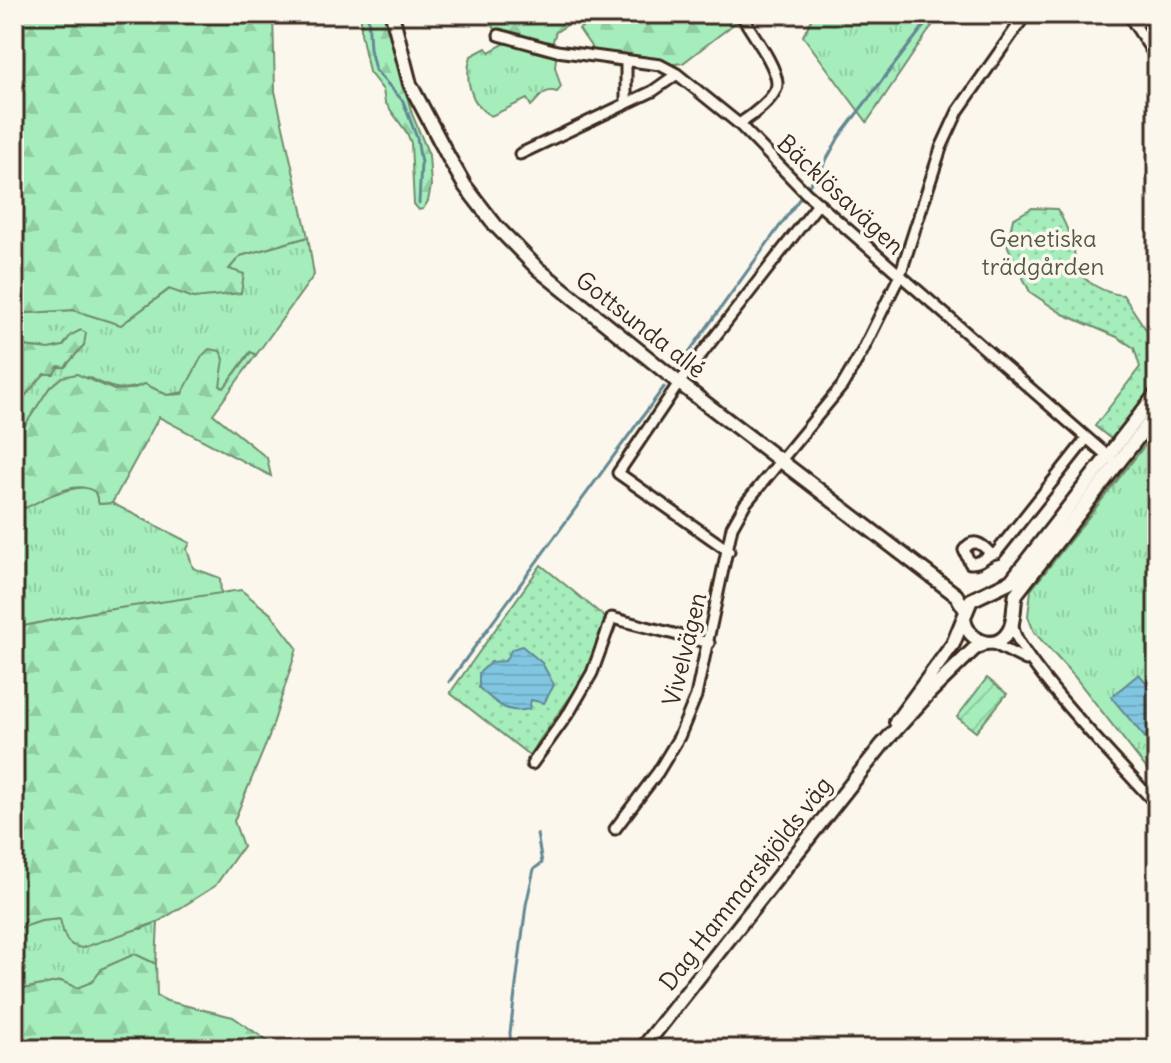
<svg xmlns="http://www.w3.org/2000/svg" width="1171" height="1063" viewBox="0 0 1171 1063" font-family="Delius,sans-serif">
  <style>
    .grass { fill: url(#grass-tufts); stroke: #708c6d; stroke-width: 2 }
    .forest { fill: url(#forest-firs); stroke: #708c6d; stroke-width: 2 }
    .park { fill: url(#park-dots); stroke: #708c6d; stroke-width: 2 }
    .garden { fill: url(#garden-furrows); stroke: #708c6d; stroke-width: 2 }
    .water { fill: url(#water-rules); stroke: #648893; stroke-width: 2 }
    .lines { fill: none; stroke-linecap: round; stroke-linejoin: round }
    .stream { stroke: #648893; stroke-width: 3 }
    .street-casing { stroke: #3b2a1e; stroke-width: 15 }
    .secondary-casing { stroke: #3b2a1e; stroke-width: 18 }
    .street { stroke: #fbf7ec; stroke-width: 9 }
    .secondary { stroke: #fbf7ec; stroke-width: 12 }
    .labels { text-anchor: middle; dominant-baseline: central; stroke-width: 7; stroke-linejoin: round; paint-order: stroke }
    .street-label { font-size: 24px; fill: #3b2a1e; stroke: #fbf7ec }
    .park-label { font-size: 24px; fill: #565b46; stroke: #fbf7ec }
  </style>
  <defs>
    <pattern id="grass-tufts" width="24" height="20" patternUnits="userSpaceOnUse" patternTransform="scale(2)"><rect width="24" height="20" fill="#a5eebc"/><path d="M3 7l-1-3M5 7V3M7 7l1-3M15 17l-1-3M17 17v-4M19 17l1-3" fill="none" stroke="#8fcca1"/></pattern>
    <pattern id="forest-firs" width="22" height="20" patternUnits="userSpaceOnUse" patternTransform="scale(2)"><rect width="22" height="20" fill="#a5eebc"/><path d="M5 1l3.5 6h-7zM16 11l3.5 6h-7z" fill="#8fcca1"/></pattern>
    <pattern id="park-dots" width="8" height="8" patternUnits="userSpaceOnUse" patternTransform="scale(2)"><rect width="8" height="8" fill="#a5eebc"/><path d="M2 2h.1M6 6h.1" fill="none" stroke="#8fcca1" stroke-width="1.8" stroke-linecap="round"/></pattern>
    <pattern id="garden-furrows" width="10" height="10" patternUnits="userSpaceOnUse" patternTransform="scale(2)"><rect width="10" height="10" fill="#a5eebc"/><path d="M-1 1l2-2M0 10L10 0M9 11l2-2" fill="none" stroke="#8fcca1"/></pattern>
    <pattern id="water-rules" width="6" height="5" patternUnits="userSpaceOnUse" patternTransform="scale(2)"><rect width="6" height="5" fill="#80c6e1"/><path d="M0 2.5h6" fill="none" stroke="#70aac1"/></pattern>
  </defs>
  <rect width="100%" height="100%" fill="#fbf7ec"/>
  <filter id="ink" filterUnits="userSpaceOnUse"><feTurbulence type="fractalNoise" baseFrequency=".0125" numOctaves="2"/><feDisplacementMap in="SourceGraphic" scale="16" xChannelSelector="R" yChannelSelector="G"/><feConvolveMatrix kernelMatrix="1 2 1 2 8 2 1 2 1" color-interpolation-filters="sRGB"/></filter>
  <g filter="url(#ink)">
    <!-- grass -->
    <path class="grass" d="M814,14H940L867,122L803,36Z
      M513,39L557,51L555,67L561,87L557,92C543,88 540,98 531,106L527,99L491,116C470,105 464,78 471,56L486,48L489,52Z
      M308,237L314,275L256,355L250,352L224,388L220,386L167,395L145,384C123,393 108,388 88,377L50,387L20,433L19,453L15,465V407C27,393 44,365 65,367L84,345L71,335L63,346L49,349L14,345V314L73,310L121,325L170,289L194,298L228,270L240,256Z
      M1157,430V782L1074,676L1034,632L1028,616L1031,590Z
      M88,487L95,492L99,504L112,503L190,543L187,549L193,568L220,578L221,594L93,612L14,628V502L19,506C43,499 63,488 88,487Z
      M60,919L141,929L158,922L156,964L135,954L103,968L92,982L77,988L61,981L14,991V930L41,921Z"/>
    <!-- forest -->
    <path class="forest" d="M14,14H273L275,91L308,237L240,256L229,269L244,274L241,293L194,298L169,289L121,325L73,310L14,314Z
      M361,14H384L412,114L429,155L431,186L428,201L423,209L419,210L414,204L411,143L407,133L385,102L383,90L369,72L361,33Z
      M485,14H565L567,25L556,32L551,47L499,35Z
      M602,14H735L739,20L683,63L649,67H621L603,64L579,29Z
      M81,330L86,333L84,345L65,367L58,366L54,374H44L14,409V345L49,349L63,346L71,335Z
      M209,349L220,351L224,359L220,386L224,388L251,352L256,355L213,414L267,458L271,476L159,417L112,503L99,504L95,492C74,478 46,499 25,508L14,502V464L19,453L20,433L50,387L62,377L77,374L114,390L132,389L145,384L167,395L182,394L202,356Z
      M241,590L271,614L297,648L269,737L234,821L243,846L215,886L158,922L82,948C64,946 64,934 60,919L41,921L14,930V628L93,612Z
      M135,954L156,964L157,996L167,1001L233,1017L279,1049H14V991L61,981L77,988L92,982L103,968Z"/>
    <!-- park -->
    <path class="park" d="M1128,14H1157V59Z
      M1032,208L1057,209C1064,220 1069,233 1073,245C1075,251 1074,258 1076,265C1080,282 1108,294 1123,295L1151,337L1157,340V383L1111,439L1095,426L1140,367L1134,348L1117,337L1063,314L1030,292L1007,245L1013,219Z
      M541,565L606,618L588,672L529,755L450,693Z"/>
    <!-- garden -->
    <path class="garden" d="M987,678L1007,694L976,732L957,717Z"/>
    <!-- water -->
    <path class="water" d="M522,646L542,663L554,685L544,703L531,700L529,709C506,715 495,702 479,688V673L491,662L505,661L512,649Z
      M1139,674L1157,695V752L1111,697Z"/>
    <g class="lines">
      <!-- stream -->
      <path class="stream" d="M368,14L370,49L375,70L403,101L417,138L421,163L419,203
        M679,366L823,166L839,137L933,14
        M449,682L664,387
        M511,1049L510,1033L526,905L534,869L542,863L537,834"/>
      <defs>
        <path id="street" d="M1128,14L1157,59
          M1135,25L1152,14
          M499,35L557,51L660,65L677,74L739,124L806,193L1111,459
          M626,103V62
          M739,124C750,117 778,97 777,83C776,64 750,31 741,14
          M520,154L653,91L677,74
          M729,551L618,473L679,383L819,203
          M990,553C982,544 973,537 964,550L970,563C982,564 986,554 996,553L1087,438
          M1013,625C1013,655 1131,776 1157,805
          M990,642L1026,660
          M532,764L570,711L592,673L612,618L709,643
          M615,829L658,772L679,737L696,696L732,527L745,504L842,386L862,352L900,275L941,148L958,111L1026,14"/>
        <path id="secondary" d="M392,14L410,84L449,158L465,186L496,226L538,269L679,383L956,595L965,609
          M964,617C965,640 995,654 1009,631C1015,621 1013,606 1016,594L1157,413
          M896,722L953,644L971,600L1011,581L1157,393
          M642,1049L882,745L929,693L974,649L985,643"/>
      </defs>
      <!-- street casing -->
      <use href="#street" class="street-casing"/>
      <!-- secondary casing -->
      <use href="#secondary" class="secondary-casing"/>
      <!-- street -->
      <use href="#street" class="street"/>
      <!-- secondary -->
      <use href="#secondary" class="secondary"/>
    </g>
  </g>
  <g class="labels">
    <!-- street labels -->
    <g class="street-label">
      <text transform="translate(841 194) rotate(43)">Bäcklösavägen</text>
      <text transform="translate(641 324) rotate(38)">Gottsunda allé</text>
      <text transform="translate(684 649) rotate(-76)">Vivelvägen</text>
      <text transform="translate(745 883) rotate(-52)">Dag Hammarskjölds väg</text>
    </g>
    <!-- park labels -->
    <g class="park-label">
      <text x="1043" y="238">Genetiska<tspan x="1043" dy="28">trädgården</tspan></text>
    </g>
  </g>
  <!-- margin -->
  <rect width="1171" height="1063" fill="none" stroke="#fbf7ec" stroke-width="48"/>
  <rect x="24" y="24" width="1123" height="1015" fill="none" stroke="#3b2a1e" stroke-width="3" filter="url(#ink)"/>
</svg>
